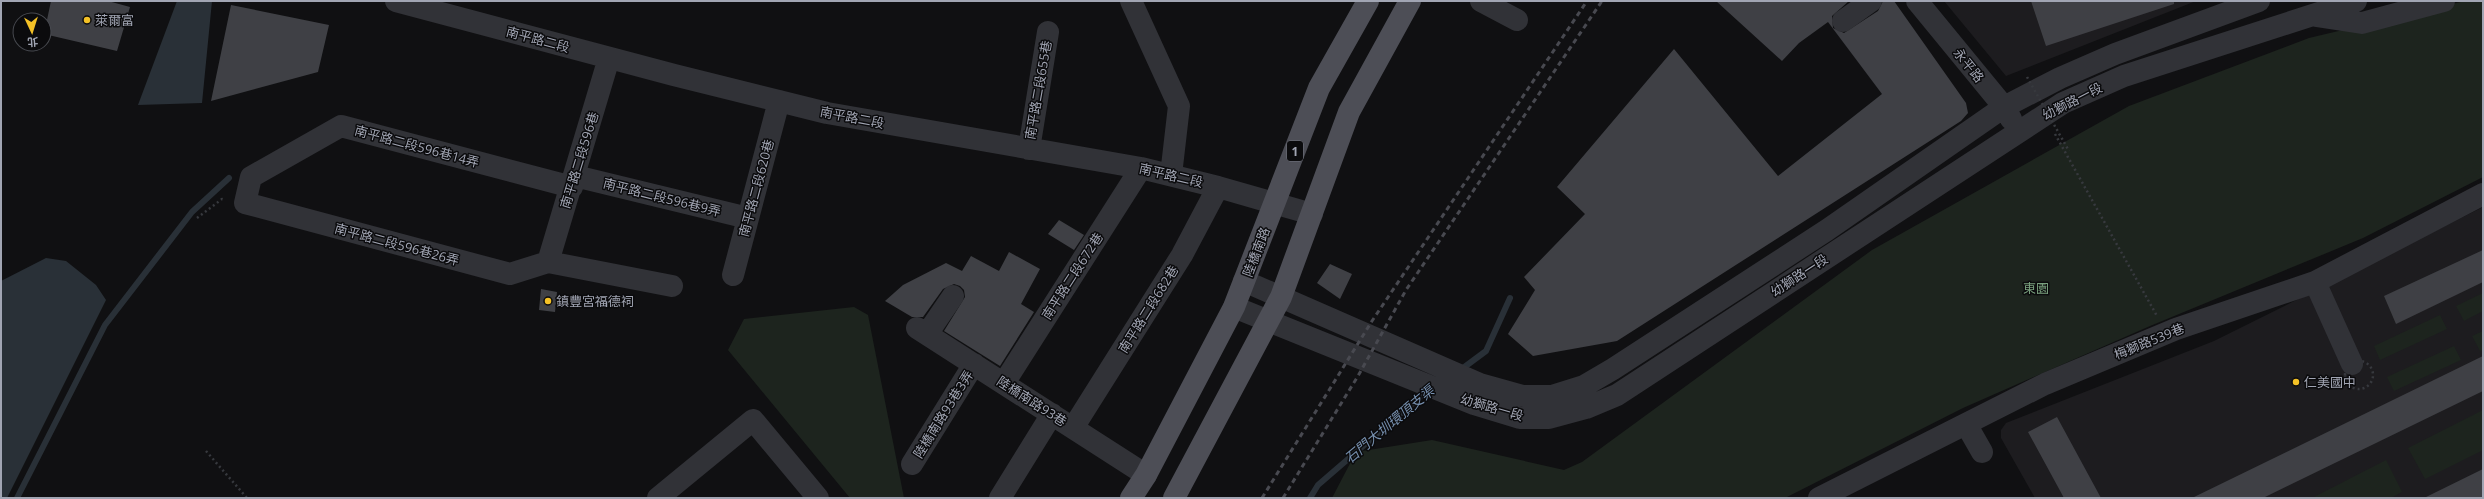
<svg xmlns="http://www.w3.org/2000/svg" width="2484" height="499" viewBox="0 0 2484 499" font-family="'Open Sans','Noto Sans TC',sans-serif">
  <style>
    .built { fill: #1d1c1f }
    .green { fill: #1d241e }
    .water { fill: #293037 }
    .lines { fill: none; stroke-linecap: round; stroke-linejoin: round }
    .stream { stroke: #293037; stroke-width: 6 }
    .building { fill: #3f4045 }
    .path { stroke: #37393e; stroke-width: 2.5; stroke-dasharray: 2 3; stroke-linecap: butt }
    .minor { stroke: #313237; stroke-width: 22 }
    .major { stroke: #4d4e56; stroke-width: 22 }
    .rail { stroke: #484950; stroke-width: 3; stroke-dasharray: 5 4; stroke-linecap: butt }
    .path-bridge { stroke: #37393e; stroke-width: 2.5; stroke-dasharray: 2 3; stroke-linecap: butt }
    .poi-dot { fill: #f4c126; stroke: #0b0b0d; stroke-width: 1.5 }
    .labels { text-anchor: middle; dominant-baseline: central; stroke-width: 3; stroke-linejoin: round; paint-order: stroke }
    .shield { fill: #0b0b0d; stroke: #747781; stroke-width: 1 }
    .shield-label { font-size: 12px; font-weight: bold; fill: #a1a5b3 }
    .poi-label { font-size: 13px; fill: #a1a5b3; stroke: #0b0b0d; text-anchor: start }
    .street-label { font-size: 13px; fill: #a1a5b3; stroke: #0b0b0d }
    .park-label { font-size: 13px; fill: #789f7d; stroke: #0b0b0d }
    .water-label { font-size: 14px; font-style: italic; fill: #7790af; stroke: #0b0b0d }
  </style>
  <rect width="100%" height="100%" fill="#101012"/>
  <!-- built -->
  <path class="built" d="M1944,1H2196L2006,76Z
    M2483,207V498H2035L2001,438V430L2006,423L2214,341Z"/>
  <!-- green -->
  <path class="green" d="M2465,1H2483V177L2363,238L2150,326L1963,408L1785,498H1332L1356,452L1432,440L1564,470L1582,462L1872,250L2129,106L2309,38Z
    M2483,293V311L2464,321L2456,306Z
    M854,307L868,315L904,498H850L728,350L744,319Z
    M2440,315L2447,329L2380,360L2374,346Z
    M2483,331V350L2480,351L2472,336Z
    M2454,346L2461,360L2394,391L2387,377Z
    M2483,410V450L2425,479L2408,448Z
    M2386,460L2402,492L2391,498H2312Z"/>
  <!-- water -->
  <path class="water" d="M177,1H212L202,103L138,105Z
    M46,258L66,261L96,285L106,300L7,498H1V281Z"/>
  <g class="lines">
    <!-- stream -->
    <path class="stream" d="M1459,371L1486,351L1510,298
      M17,498L105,325L192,212L229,178
      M1310,498L1318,485L1428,390"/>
  </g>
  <!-- building -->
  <path class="building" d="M51,1H108L130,7L117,51L44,34Z
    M1716,1H1849L1832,16L1833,28L1844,33L1878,11L1883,1H1894L1966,103L1968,113L1961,121L1617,341L1533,356L1508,334L1535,290L1524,277L1585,214L1557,187L1674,49L1778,176L1882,94L1828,22L1799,43L1782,61Z
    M2031,1H2174V4L2046,46Z
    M231,5L329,25L318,72L211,101Z
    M1059,220L1084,235L1074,250L1048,234Z
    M2483,250V282L2396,324L2384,296Z
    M1009,252L1040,269L1021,304L1034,312L1000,366L944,331L965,297L964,290L960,286L954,284L943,289L923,317H912L885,301L903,285L946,263L962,271L971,256L999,271Z
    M1330,264L1352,274L1340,299L1317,283Z
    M541,289L557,292L555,312L539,310Z
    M2483,356V391L2263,498H2192Z
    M2057,417L2101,498H2064L2028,432Z
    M2483,469V498H2424Z"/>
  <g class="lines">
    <!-- path -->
    <path class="path" d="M2055,134L2157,316
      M197,218L222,199L225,200
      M2345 375a14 14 0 1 1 28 0a14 14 0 1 1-28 0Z
      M206,451L247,498"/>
    <!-- minor -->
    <path class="minor" d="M396,1L674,75L827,113L1141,168L1218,187L1312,214
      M1131,1L1179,106L1171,175
      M1481,1L1517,20
      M1917,1L2004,107L2011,119
      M2316,16L2362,23L2444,1
      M1843,21L1871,1
      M1029,149L1048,32
      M575,176L748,218
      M572,187L341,126L251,177L245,203L510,274L548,262L672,286
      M548,262L609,58
      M733,275L779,101
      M1244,281L1480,384L1523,396H1552L1584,386L1613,369L1827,230L2004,107L2060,78L2115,54L2259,1
      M2315,282L2352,364
      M1234,307L1474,404L1520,418H1549L1586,408L1617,395L2063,103L2124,76L2356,1
      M917,328L1146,475
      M927,334L953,296
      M1004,383L1141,168
      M1966,424L1982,452
      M1073,428L1182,255L1218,187
      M912,464L974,364
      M658,498L753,420L818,498
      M1000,498L1052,414
      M1819,498L2045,384L2176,329L2315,282L2483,194"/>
    <!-- major -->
    <path class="major" d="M1131,498L1146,475L1234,307L1319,88L1368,1
      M1174,498L1281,297L1349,112L1410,1"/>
    <!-- rail -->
    <path class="rail" d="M1262,498L1372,321L1587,1
      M1283,498L1358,376L1406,290L1602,1"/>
    <!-- path-bridge -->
    <path class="path-bridge" d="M2027,77L2069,151"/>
  </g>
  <!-- markers -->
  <g class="poi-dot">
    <circle cx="87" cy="20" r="4"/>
    <circle cx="548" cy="301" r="4"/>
    <circle cx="2296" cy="382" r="4"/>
  </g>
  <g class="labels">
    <!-- shield labels -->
    <rect class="shield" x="1287" y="141" width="16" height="20" rx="3"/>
    <g class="shield-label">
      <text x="1295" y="151">1</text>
    </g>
    <!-- poi labels -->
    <g class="poi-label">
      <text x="95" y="20">萊爾富</text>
      <text x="556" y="301">鎮豐宮福德祠</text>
      <text x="2304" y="382">仁美國中</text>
    </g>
    <!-- street labels -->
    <g class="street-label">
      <text transform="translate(538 39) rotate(15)">南平路二段</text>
      <text transform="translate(1969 65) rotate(51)">永平路</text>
      <text transform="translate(1038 90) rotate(-80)">南平路二段655巷</text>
      <text transform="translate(2072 101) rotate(-27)">幼獅路一段</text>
      <text transform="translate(852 117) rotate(11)">南平路二段</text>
      <text transform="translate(417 146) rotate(15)">南平路二段596巷14弄</text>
      <text transform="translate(579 160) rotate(-73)">南平路二段596巷</text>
      <text transform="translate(1171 175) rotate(13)">南平路二段</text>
      <text transform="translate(756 188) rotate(-75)">南平路二段620巷</text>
      <text transform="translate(662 197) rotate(14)">南平路二段596巷9弄</text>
      <text transform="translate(397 244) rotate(15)">南平路二段596巷26弄</text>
      <text transform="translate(1256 252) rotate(-69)">陸橋南路</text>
      <text transform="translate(1799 275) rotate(-33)">幼獅路一段</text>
      <text transform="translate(1072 276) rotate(-57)">南平路二段672巷</text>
      <text transform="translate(1148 309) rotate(-58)">南平路二段682巷</text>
      <text transform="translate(2149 341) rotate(-22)">梅獅路539巷</text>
      <text transform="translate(1032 401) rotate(33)">陸橋南路93巷</text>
      <text transform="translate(1492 407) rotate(16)">幼獅路一段</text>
      <text transform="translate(943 414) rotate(-58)">陸橋南路93巷3弄</text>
    </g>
    <!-- park labels -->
    <g class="park-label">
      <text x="2036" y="288">東園</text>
    </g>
    <!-- water labels -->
    <g class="water-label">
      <text transform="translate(1389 424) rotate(-40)">石門大圳環頂支渠</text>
    </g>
  </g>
  <!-- border -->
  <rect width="2484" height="499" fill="none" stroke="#a1a5b3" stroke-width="4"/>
  <!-- north arrow -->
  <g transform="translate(32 32) rotate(176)"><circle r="19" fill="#0b0b0d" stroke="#47494f"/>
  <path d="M0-3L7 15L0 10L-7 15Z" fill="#f4c126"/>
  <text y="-6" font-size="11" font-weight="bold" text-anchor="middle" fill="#a1a5b3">北</text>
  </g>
</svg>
